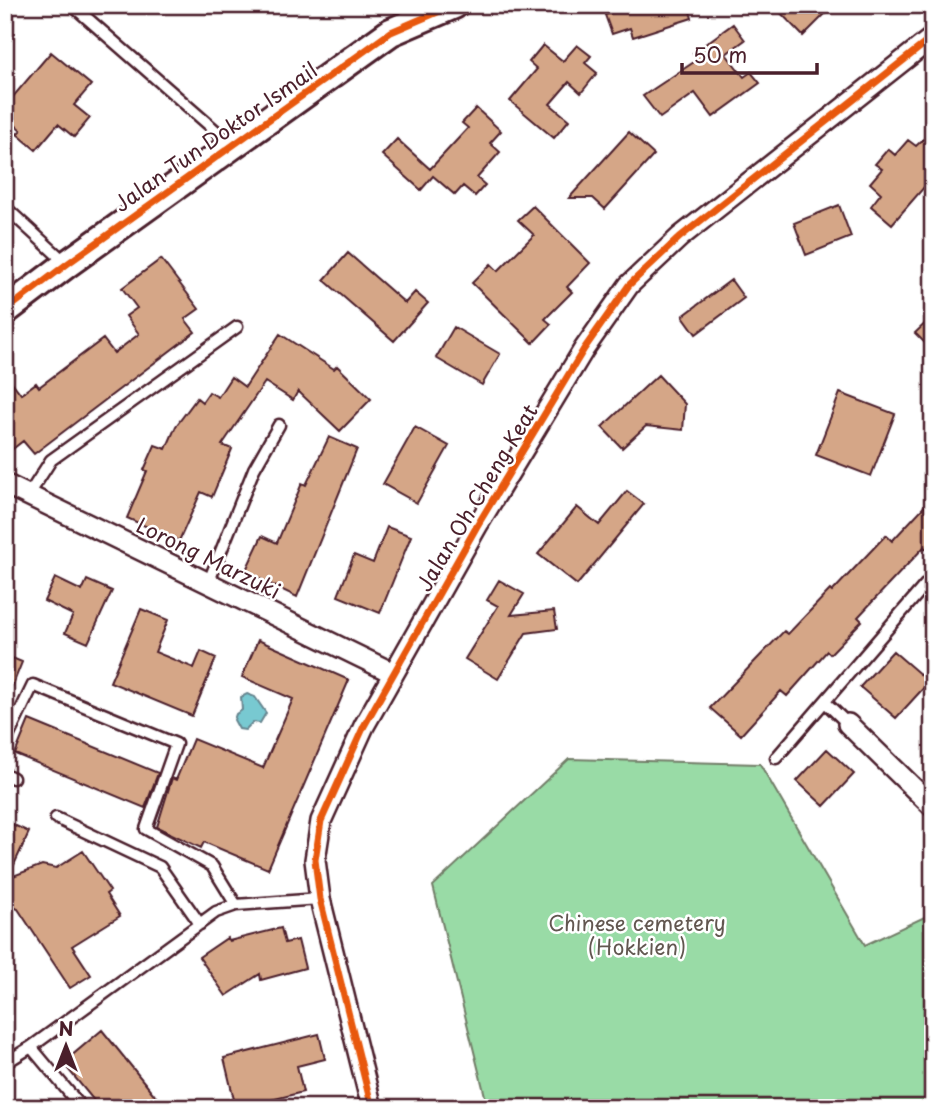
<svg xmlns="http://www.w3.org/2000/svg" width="938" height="1113" viewBox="0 0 938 1113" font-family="'Playpen Sans',sans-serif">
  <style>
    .green { fill: #99dba6; stroke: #727d68; stroke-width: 2 }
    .water { fill: #78c9d1; stroke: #66858f; stroke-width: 2 }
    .building { fill: #d5a687; stroke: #4a1f2b; stroke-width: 2 }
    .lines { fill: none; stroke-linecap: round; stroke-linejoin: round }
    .lane-casing { stroke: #4a1f2b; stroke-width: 15 }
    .street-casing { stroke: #4a1f2b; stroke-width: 24 }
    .secondary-casing { stroke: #4a1f2b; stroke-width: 32 }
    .lane { stroke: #fff; stroke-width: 10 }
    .street { stroke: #fff; stroke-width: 19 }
    .secondary { stroke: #fff; stroke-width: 26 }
    .cycleway-casing { stroke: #fff; stroke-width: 11 }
    .cycleway { stroke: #e8590c; stroke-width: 7 }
    .labels { text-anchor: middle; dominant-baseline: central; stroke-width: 5; stroke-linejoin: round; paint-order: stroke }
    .street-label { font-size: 21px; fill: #4a1f2b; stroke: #fff }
    .park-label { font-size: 21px; fill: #625750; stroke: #fff }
  </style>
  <rect width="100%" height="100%" fill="#fff"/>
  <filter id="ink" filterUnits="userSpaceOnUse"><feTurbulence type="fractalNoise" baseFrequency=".0143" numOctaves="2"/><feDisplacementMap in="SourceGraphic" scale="14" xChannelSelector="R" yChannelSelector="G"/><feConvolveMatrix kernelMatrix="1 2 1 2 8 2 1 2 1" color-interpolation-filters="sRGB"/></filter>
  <g filter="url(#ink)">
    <!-- green -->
    <path class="green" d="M569,759L760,764L865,945L933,913V1108H488L433,886Z"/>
    <!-- water -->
    <path class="water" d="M247,694L255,697L266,713L260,723L253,722L245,730L239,729L234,720L236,714L242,710L241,697Z"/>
    <!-- building -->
    <path class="building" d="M622,5H688L692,18L633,37L630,28L612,34L605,15L624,9Z
      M773,5H834L803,36Z
      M733,24L745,40L726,54L744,77L751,72L760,83L713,117L695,93L660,118L643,96L697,60L693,53Z
      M543,45L563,61L577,45L591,56L585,63L597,73L581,93L569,82L550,104L569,120L554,138L510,101L537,69L529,62Z
      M51,52L91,85L74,105L90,118L74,137L58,124L36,150L17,134L21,130L5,116V106Z
      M476,108L501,131L490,143L500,152L477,178L485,185L475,196L463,186L455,195L433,176L421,190L382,155L397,139L430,169L468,128L462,123Z
      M933,130V177L892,224L871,206L881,193L870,183L882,169L875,164L888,149L895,155L908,140L916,146Z
      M629,132L654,155L605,209L593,198H569Z
      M839,205L851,237L806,255L794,223Z
      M533,206L590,263L567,287L572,292L545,319L551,324L533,343L472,283L491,264L498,271L534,235L518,220Z
      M348,253L405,303L415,292L428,303L394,341L324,280Z
      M161,259L199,309L185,319L195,332L34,454L23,441L5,455V373L21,394L36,383L39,387L103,339L114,353L139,334L126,316L137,308L122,288Z
      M731,280L744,298L696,334L683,316Z
      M933,316V351L915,333Z
      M454,327L500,354L482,385L436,358Z
      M280,334L334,369L337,366L371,399L340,431L298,391L293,400L265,382L222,445L232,449L212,497L201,492L179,541L127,518L147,471L144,470L155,445L166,449L176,426L197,398L202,402L209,392L218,397L231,377L245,387Z
      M658,375L685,404L683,430L646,426L622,448L602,427Z
      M840,393L895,414L871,476L816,455Z
      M415,427L449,446L417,503L383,484Z
      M329,437L357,449L297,597L245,572L262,536L277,543L302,483L306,485Z
      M627,491L644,504L577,585L538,554L577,507L599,525Z
      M933,497V555L924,547L858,617L862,621L830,654L827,651L787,696L781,691L741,735L710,708L784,631L788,634L830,590L832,592L886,535L892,541Z
      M387,527L411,536L380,613L338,596L354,555L373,563Z
      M55,578L82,591L87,580L112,591L88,643L65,633L73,615L44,601Z
      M499,580L524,594L511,615L554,611L557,629L526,633L498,679L465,659L498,606L487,600Z
      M141,609L168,620L155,652L194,668L201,651L216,658L192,716L110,682Z
      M258,640L349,680L268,869L204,842L201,848L157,827L172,778L176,780L193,739L263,768L293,699L242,677Z
      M893,651L929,682L896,718L860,687Z
      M5,655L22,662L6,702H5Z
      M29,720L158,773L145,808L15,754Z
      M827,749L854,774L824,806L797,781Z
      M5,821L29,832L8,878L42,865L56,868L83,851L110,891L106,894L120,916L72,946L91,975L70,988L18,909L5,903Z
      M281,928L285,943L298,940L305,968L261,980L260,974L226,996L199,957L227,938L229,941Z
      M102,1030L165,1108H100L63,1063Z
      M319,1034L325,1059L297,1066L303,1092L263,1102L264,1108H236L224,1058Z"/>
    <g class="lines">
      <defs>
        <path id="lane" d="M72,5L232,145
          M5,207L66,263
          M28,496L51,460L237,327
          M209,581L254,469L279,425
          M825,702L848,724
          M5,743L33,685L176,744L146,829L212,866L236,905
          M776,758L933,576
          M5,774L13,778
          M56,818L160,867L200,924
          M31,1047L82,1108
          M5,1063L31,1047L216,912L236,905L320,899"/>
        <path id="street" d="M5,484L393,673
          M848,724L933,807
          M372,1108L320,899L315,860L321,821L364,726L477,526L584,349L629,285L680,237L933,37"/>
        <path id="secondary" d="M5,311L67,264L391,32L454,5"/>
      </defs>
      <!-- lane casing -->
      <use href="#lane" class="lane-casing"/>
      <!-- street casing -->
      <use href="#street" class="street-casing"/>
      <!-- secondary casing -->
      <use href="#secondary" class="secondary-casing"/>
      <!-- lane -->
      <use href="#lane" class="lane"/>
      <!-- street -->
      <use href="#street" class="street"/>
      <!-- secondary -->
      <use href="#secondary" class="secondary"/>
      <defs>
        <path id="cycleway" d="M5,311L67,264L391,32L454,5
          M372,1108L320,899L315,860L321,821L364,726L477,526L584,349L629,285L680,237L933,37"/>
      </defs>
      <!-- cycleway casing -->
      <use href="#cycleway" class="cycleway-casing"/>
      <!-- cycleway -->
      <use href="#cycleway" class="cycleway"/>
    </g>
  </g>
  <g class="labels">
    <!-- street labels -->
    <g class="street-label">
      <text transform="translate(215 136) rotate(-35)">Jalan Tun Doktor Ismail</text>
      <text transform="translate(476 497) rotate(-59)">Jalan Oh Cheng Keat</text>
      <text transform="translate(209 557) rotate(26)">Lorong Marzuki</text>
    </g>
    <!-- park labels -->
    <g class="park-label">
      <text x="637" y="922">Chinese cemetery<tspan x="637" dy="24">(Hokkien)</tspan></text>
    </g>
  </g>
  <!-- margin -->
  <rect width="938" height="1113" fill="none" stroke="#fff" stroke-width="28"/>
  <rect x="14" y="14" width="910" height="1085" fill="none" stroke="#4a1f2b" stroke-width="2.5" filter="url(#ink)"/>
  <!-- north arrow -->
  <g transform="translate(66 1046)" stroke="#ffffff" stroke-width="5" paint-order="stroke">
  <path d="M0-5L12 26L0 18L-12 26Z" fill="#4a1f2b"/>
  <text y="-10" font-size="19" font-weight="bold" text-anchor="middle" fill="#4a1f2b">N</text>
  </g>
  <!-- scale -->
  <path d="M682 63v10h135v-10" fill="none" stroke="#4a1f2b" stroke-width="3.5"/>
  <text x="693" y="63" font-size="21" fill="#4a1f2b" stroke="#ffffff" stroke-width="5" paint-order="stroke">50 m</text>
</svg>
